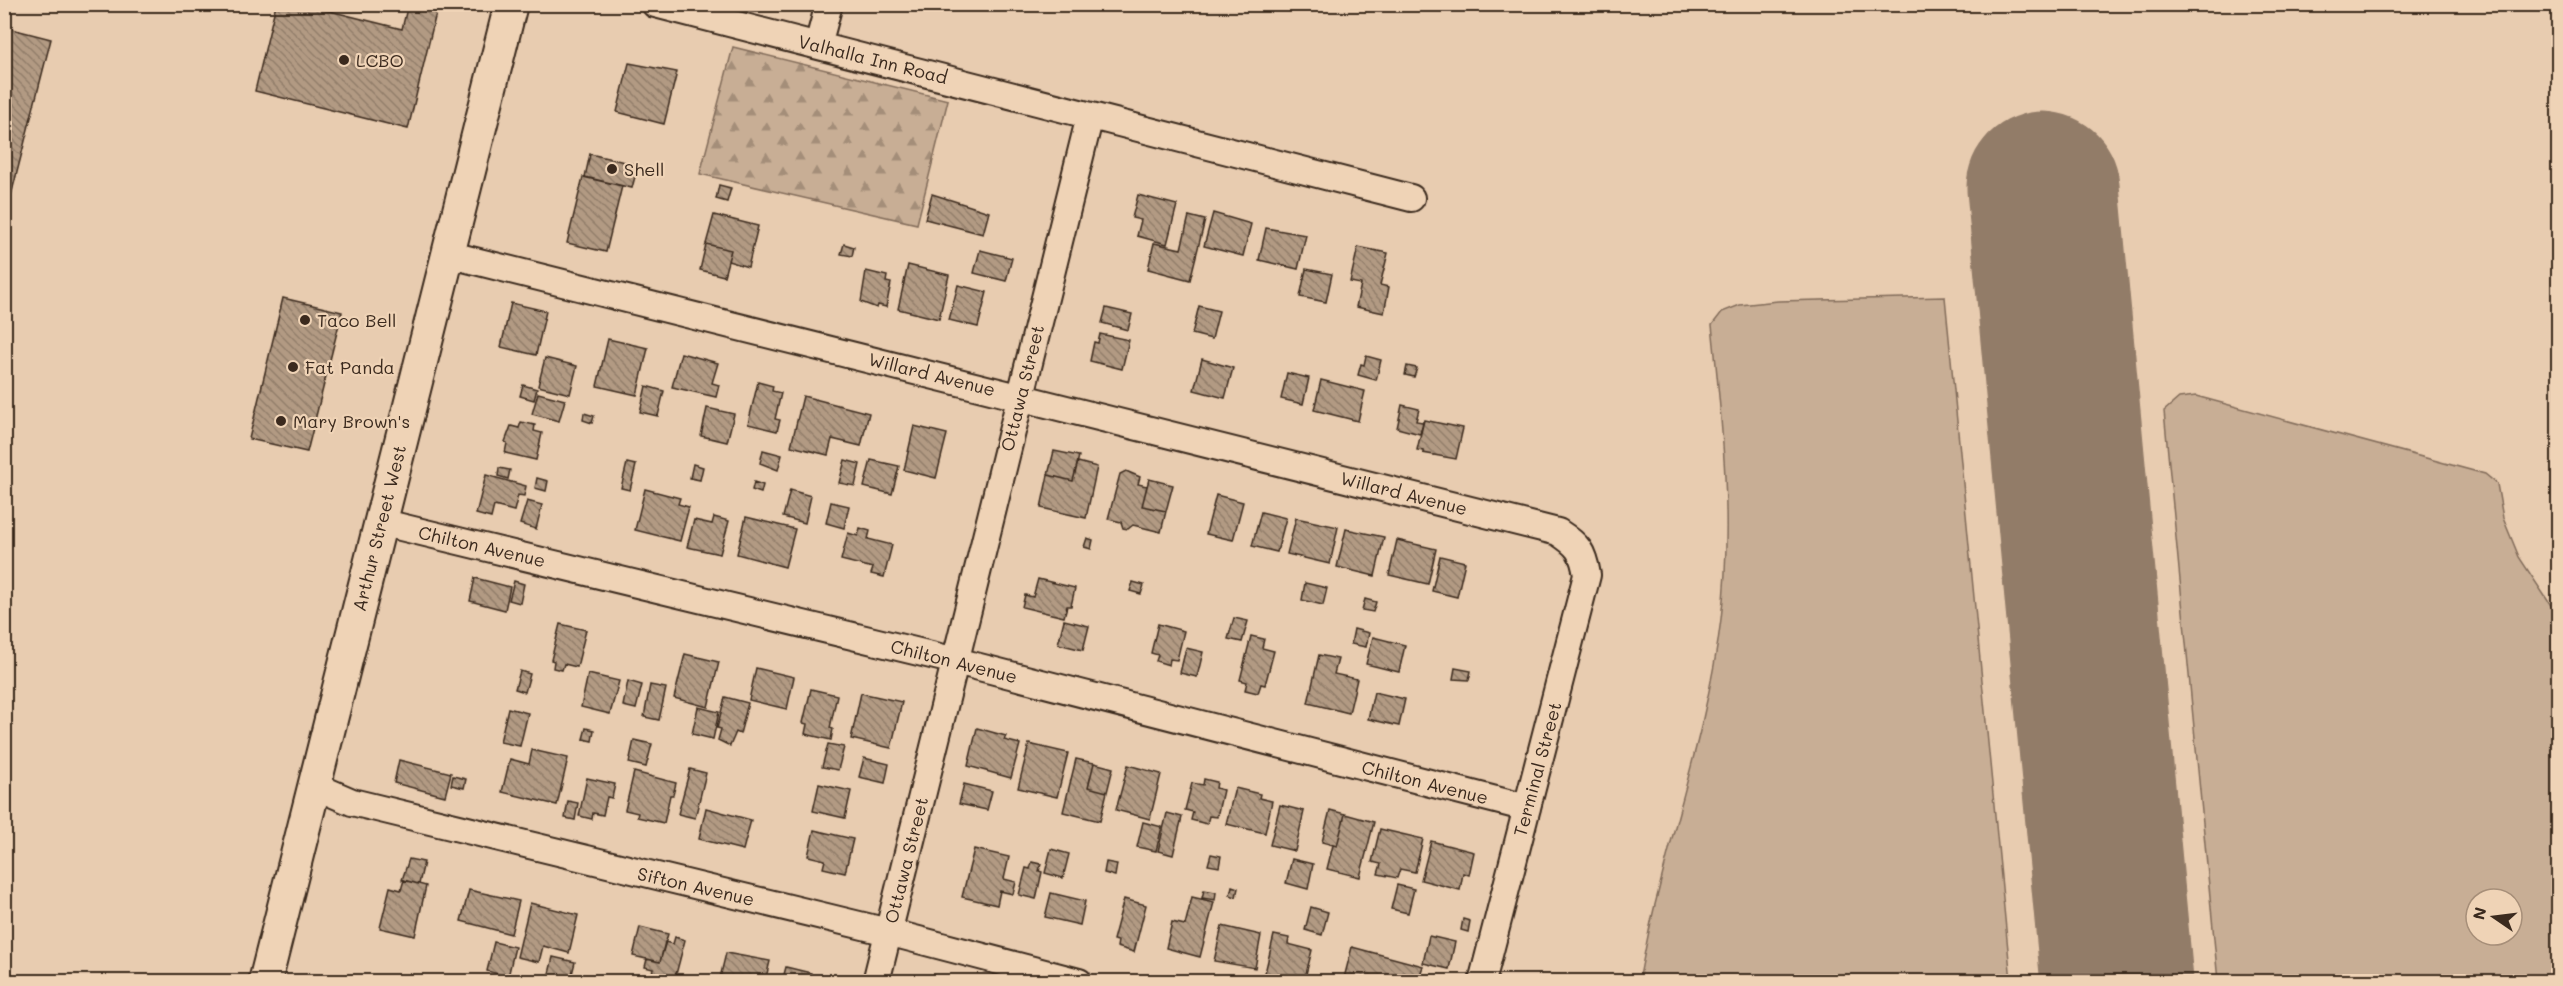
<svg xmlns="http://www.w3.org/2000/svg" width="2563" height="986" viewBox="0 0 2563 986" font-family="Mali,sans-serif">
  <style>
    .grass { fill: #c8ae95; stroke: #826c5a; stroke-width: 1.5; fill-rule: evenodd }
    .forest { fill: url(#forest-firs); stroke: #826c5a; stroke-width: 1.5 }
    .lines { fill: none; stroke-linecap: round; stroke-linejoin: round }
    .runway { stroke: #927b67; stroke-width: 153 }
    .building { fill: url(#building-back-hatch); stroke: #3b2a1e; stroke-width: 1.5 }
    .minor-casing { stroke: #3b2a1e; stroke-width: 30 }
    .major-casing { stroke: #3b2a1e; stroke-width: 36 }
    .minor { stroke: #efd3b6; stroke-width: 26 }
    .major { stroke: #efd3b6; stroke-width: 32 }
    .poi-dot { fill: #3b2a1e; stroke: #efd3b6; stroke-width: 2 }
    .labels { text-anchor: middle; dominant-baseline: central; stroke-width: 4.5; stroke-linejoin: round; paint-order: stroke }
    .street-label { font-size: 18px; fill: #3b2a1e; stroke: #efd3b6 }
    .poi-label { font-size: 18px; fill: #3b2a1e; stroke: #efd3b6; text-anchor: start }
  </style>
  <defs>
    <pattern id="forest-firs" width="22" height="20" patternUnits="userSpaceOnUse" patternTransform="scale(1.5)"><rect width="22" height="20" fill="#c8ae95"/><path d="M5 1l3.5 6h-7zM16 11l3.5 6h-7z" fill="#a48e79"/></pattern>
    <pattern id="building-back-hatch" width="6" height="6" patternUnits="userSpaceOnUse" patternTransform="scale(1.5)"><rect width="6" height="6" fill="#b29a83"/><path d="M-1 5l2 2M0 0l6 6M5-1l2 2" fill="none" stroke="#927e6b"/></pattern>
  </defs>
  <rect width="100%" height="100%" fill="#e8ccb0"/>
  <filter id="ink" filterUnits="userSpaceOnUse"><feTurbulence type="fractalNoise" baseFrequency=".0167" numOctaves="2"/><feDisplacementMap in="SourceGraphic" scale="12" xChannelSelector="R" yChannelSelector="G"/><feConvolveMatrix kernelMatrix="1 2 1 2 8 2 1 2 1" color-interpolation-filters="sRGB"/></filter>
  <g filter="url(#ink)">
    <!-- grass -->
    <path class="grass" d="M1945,297L2011,981H1639C1645,952 1650,922 1658,893C1680,802 1710,712 1721,619C1733,521 1722,423 1712,325L1722,312L1740,305L1778,301Z
      M2196,396L2485,474L2497,484L2503,518L2519,557L2558,616V981H2218L2164,411L2179,398ZM2476,899H2512V935H2476Z"/>
    <!-- forest -->
    <path class="forest" d="M733,47L948,100L917,224L700,174Z"/>
    <g class="lines">
      <!-- runway -->
      <path class="runway" d="M2043,188L2117,982"/>
    </g>
    <!-- building -->
    <path class="building" d="M276,4H302L402,29L408,4L437,9L408,129L255,91Z
      M4,27L51,39L4,223Z
      M629,63L677,72L664,124L617,112Z
      M590,154L638,165L632,188L585,177Z
      M583,177L622,186L606,252L567,243Z
      M719,185L731,188L727,202L716,199Z
      M932,194L989,212L983,234L925,219Z
      M1138,195L1177,205L1167,244L1137,236L1141,220L1132,218Z
      M1213,213L1251,224L1243,256L1204,246Z
      M714,215L758,226L748,267L728,261L731,250L706,244Z
      M1189,216L1205,220L1190,280L1148,269L1154,243L1181,249Z
      M1266,228L1306,235L1298,269L1259,260Z
      M706,244L731,250L724,276L700,270Z
      M844,244L854,247L852,256L841,254Z
      M1358,247L1388,253L1380,285L1389,287L1384,313L1356,307L1361,284L1350,282Z
      M980,250L1012,258L1006,281L974,273Z
      M908,265L949,275L939,319L898,309Z
      M1306,269L1332,274L1326,302L1300,297Z
      M866,271L887,276L886,282L891,283L886,307L878,305L877,308L861,302Z
      M958,285L987,292L978,327L949,320Z
      M283,298L342,312L307,452L249,439Z
      M511,303L546,311L536,355L501,347Z
      M1199,306L1219,311L1212,339L1192,334Z
      M1106,308L1132,314L1128,330L1102,323Z
      M1100,334L1129,340L1122,369L1090,361L1094,342L1098,343Z
      M608,339L648,348L637,395L597,386Z
      M681,353L718,363L712,383L719,385L716,397L672,387Z
      M1366,356L1381,360L1376,380L1358,375L1361,364L1364,365Z
      M545,358L577,366L570,394L538,386Z
      M1202,359L1233,368L1225,398L1194,390Z
      M1407,366L1417,368L1414,377L1405,375Z
      M1287,373L1309,378L1303,404L1281,399Z
      M1321,380L1365,391L1358,421L1314,410Z
      M758,382L773,386L772,391L781,393L775,419L780,420L777,431L748,424Z
      M523,385L537,389L534,400L520,396Z
      M646,386L664,391L658,416L640,412Z
      M538,393L565,400L559,421L532,414Z
      M803,396L869,413L861,446L832,439L828,455L791,446Z
      M1402,405L1419,409L1416,421L1423,422L1420,434L1397,428Z
      M707,408L734,414L727,442L701,436Z
      M584,413L594,416L592,423L583,420Z
      M1424,420L1463,428L1456,459L1423,453V451L1417,450Z
      M521,422L535,425L534,431L542,433L536,460L505,453L507,443L505,442L511,426L519,428Z
      M914,426L947,434L936,478L904,470Z
      M763,450L782,455L778,470L760,463Z
      M1054,451L1079,456L1073,481L1048,475Z
      M845,460L860,464L855,486L839,483Z
      M871,460L899,466L892,494L864,487Z
      M1078,462L1097,467L1086,518L1041,508L1048,475L1073,481Z
      M627,463L636,465L630,490L621,488Z
      M693,464L703,467L700,480L690,478Z
      M499,468L510,470L508,479L498,476Z
      M1126,471L1140,477L1138,484L1147,486L1142,506L1166,511L1161,532L1133,525L1128,529L1123,528L1121,522L1108,519L1120,474Z
      M486,475L526,486L524,496L518,495L514,511L494,506L491,518L476,514Z
      M537,478L548,481L546,491L535,488Z
      M1149,479L1173,485L1166,511L1142,506Z
      M754,482L763,485L761,493L752,490Z
      M645,489L680,498L678,504L689,507L680,541L635,530Z
      M790,490L811,496L805,523L783,517Z
      M1216,495L1243,502L1233,540L1206,534Z
      M527,501L542,505L536,529L520,524Z
      M831,502L849,506L844,528L826,523Z
      M1261,512L1286,518L1277,552L1252,546Z
      M714,517L729,521L720,554L687,547L694,520L712,524Z
      M746,517L795,529L785,567L737,554Z
      M1296,518L1338,527L1330,564L1287,554Z
      M860,528L870,531L868,539L892,545L884,577L871,574L873,568L841,560L848,533L858,536Z
      M1346,529L1384,537L1375,576L1337,567Z
      M1087,538L1093,540L1091,549L1084,547Z
      M1397,540L1436,549L1428,584L1389,575Z
      M1440,556L1465,562L1457,597L1432,591Z
      M475,578L510,587L505,610L470,601Z
      M1038,579L1075,588L1071,606H1067L1064,617L1022,607L1025,595L1033,597Z
      M514,581L524,584L520,603L509,600Z
      M1133,582L1144,585L1141,594L1130,591Z
      M1305,583L1327,588L1323,605L1302,600Z
      M1365,599L1376,602L1373,612L1362,610Z
      M1234,618L1248,621L1242,642L1228,639Z
      M1064,620L1089,626L1083,650L1058,644Z
      M560,624L586,630L577,667L564,664L562,670L553,668L554,661L551,660Z
      M1158,624L1184,631L1177,660L1170,659L1169,665L1156,661L1158,655L1151,653Z
      M1354,629L1369,633L1366,647L1351,644Z
      M1251,636L1264,639L1262,648L1274,651L1265,685L1261,684L1258,693L1245,690L1247,682L1240,680Z
      M1373,637L1405,645L1399,672L1366,664Z
      M1186,648L1203,652L1197,677L1180,673Z
      M685,654L719,662L708,707L674,698Z
      M1319,655L1338,659L1334,674L1357,679L1349,713L1308,703Z
      M756,668L794,677L787,709L749,700Z
      M1455,668L1471,671L1469,680L1453,679Z
      M520,671L530,674L525,692L515,689Z
      M588,674L619,681L610,714L581,707Z
      M628,681L642,685L636,709L623,706Z
      M650,685L666,688L659,720L644,717Z
      M811,689L837,695L830,728L833,729L831,740L805,734L807,724L803,723Z
      M1374,692L1405,699L1399,726L1368,719Z
      M861,693L902,702L891,748L851,739Z
      M725,697L748,703L740,734L736,732L730,746L718,740L721,729L717,728Z
      M698,707L719,712L713,739L692,734Z
      M508,708L528,713L520,746L500,742Z
      M586,728L594,730L592,741L583,739Z
      M977,728L1006,736L1004,740L1020,744L1011,778L968,766Z
      M634,740L652,744L646,767L629,763Z
      M828,744L844,747L838,770L822,767Z
      M1029,744L1068,753L1057,797L1018,788Z
      M532,750L568,758L557,805L502,792L510,759L529,764Z
      M864,758L889,764L885,783L859,777Z
      M1076,759L1094,763L1088,787L1107,792L1100,821L1063,812Z
      M399,760L451,773L445,796L394,783Z
      M1094,763L1113,768L1107,792L1088,787Z
      M1128,765L1161,774L1150,819L1116,810Z
      M690,769L706,773L695,818L678,814Z
      M634,772L676,783L673,795H670L664,823L637,817L638,813L625,810Z
      M453,776L466,779L464,788L451,785Z
      M587,778L615,784L612,798L607,797L603,815L593,813L592,819L579,816Z
      M1204,779L1217,782L1216,788L1223,790L1217,817L1209,816L1207,824L1191,820L1193,812L1185,810L1192,783L1203,785Z
      M819,784L851,791L845,818L813,811Z
      M964,784L992,791L987,810L959,804Z
      M1235,788L1260,794L1259,798L1272,801L1265,833L1226,824Z
      M568,801L578,803L575,820L565,818Z
      M1280,805L1304,811L1295,851L1270,845Z
      M706,808L751,820L743,850L699,839Z
      M1330,810L1345,814L1337,846L1322,842Z
      M1167,813L1182,817L1173,855L1158,851Z
      M1345,814L1374,822L1360,877L1327,869L1333,845L1337,846Z
      M1143,822L1162,827L1156,851L1137,847Z
      M1380,829L1423,839L1415,872L1400,869L1397,878L1378,874L1381,864L1372,862Z
      M814,830L853,839L845,873L823,868L825,860L808,856Z
      M1431,841L1474,852L1469,875L1463,873L1460,890L1421,880Z
      M974,849L1009,857L1004,879L1016,882L1013,894L1000,891L997,905L962,897Z
      M1051,849L1069,854L1063,878L1045,873Z
      M1211,854L1221,856L1219,867L1208,865Z
      M409,859L424,862L419,884L402,880Z
      M1292,859L1313,864L1308,889L1286,883Z
      M1032,862L1041,864L1039,871L1042,872L1036,899L1019,895L1026,868L1030,869Z
      M1106,862L1117,864L1115,876L1104,873Z
      M404,880L426,886L415,936L380,928L390,887L401,890Z
      M1397,885L1414,889L1408,913L1391,909Z
      M1232,886L1238,888L1236,897L1230,895Z
      M469,890L519,901L511,934L461,921Z
      M1204,890L1216,892L1215,900L1202,898Z
      M1051,893L1085,901L1080,925L1045,917Z
      M1192,897L1214,902L1200,957L1166,948L1172,922L1185,925Z
      M1124,899L1146,905L1134,952L1117,947L1118,941L1113,940Z
      M530,903L578,915L569,953L543,946L539,962L517,957Z
      M1311,907L1328,912L1322,935L1305,930Z
      M1463,919L1470,921L1468,932L1461,930Z
      M1222,926L1261,935L1255,968L1214,961Z
      M640,927L668,934L660,962L633,956Z
      M1274,935L1289,938L1288,944L1312,950L1304,982L1265,973Z
      M1429,936L1455,942L1449,969L1423,963Z
      M675,937L685,940L674,982H650L653,969L645,967L647,959L660,962L665,942L673,944Z
      M494,942L515,947L508,977L487,971Z
      M1352,947L1423,966L1418,982H1343Z
      M726,953L770,961L765,982H719Z
      M553,957L575,962L570,982H547Z
      M786,967L811,973L809,982H782Z
      M811,975L834,981V982H809Z"/>
    <g class="lines">
      <defs>
        <path id="minor" d="M655,4L1411,198
          M818,45L829,4
          M447,254L1558,532C1578,545 1583,551 1587,575L1482,982
          M380,522L956,661L1527,808
          M315,786L352,802L888,932L1079,982
          M876,982L1090,116"/>
        <path id="major" d="M265,982L511,4"/>
      </defs>
      <!-- minor casing -->
      <use href="#minor" class="minor-casing"/>
      <!-- major casing -->
      <use href="#major" class="major-casing"/>
      <!-- minor -->
      <use href="#minor" class="minor"/>
      <!-- major -->
      <use href="#major" class="major"/>
    </g>
  </g>
  <!-- markers -->
  <g class="poi-dot">
    <circle cx="344" cy="60" r="6"/>
    <circle cx="612" cy="169" r="6"/>
    <circle cx="305" cy="320" r="6"/>
    <circle cx="293" cy="367" r="6"/>
    <circle cx="281" cy="421" r="6"/>
  </g>
  <g class="labels">
    <!-- street labels -->
    <g class="street-label">
      <text transform="translate(873 59) rotate(14)">Valhalla Inn Road</text>
      <text transform="translate(932 374) rotate(14)">Willard Avenue</text>
      <text transform="translate(1022 388) rotate(-76)">Ottawa Street</text>
      <text transform="translate(1404 493) rotate(14)">Willard Avenue</text>
      <text transform="translate(379 528) rotate(-76)">Arthur Street West</text>
      <text transform="translate(482 546) rotate(13)">Chilton Avenue</text>
      <text transform="translate(954 661) rotate(14)">Chilton Avenue</text>
      <text transform="translate(1537 769) rotate(-75)">Terminal Street</text>
      <text transform="translate(1425 782) rotate(14)">Chilton Avenue</text>
      <text transform="translate(906 860) rotate(-76)">Ottawa Street</text>
      <text transform="translate(696 886) rotate(13)">Sifton Avenue</text>
    </g>
    <!-- poi labels -->
    <g class="poi-label">
      <text x="356" y="60">LCBO</text>
      <text x="624" y="169">Shell</text>
      <text x="317" y="320">Taco Bell</text>
      <text x="305" y="367">Fat Panda</text>
      <text x="293" y="421">Mary Brown's</text>
    </g>
  </g>
  <!-- margin -->
  <rect width="2563" height="986" fill="none" stroke="#efd3b6" stroke-width="24"/>
  <rect x="12" y="12" width="2539" height="962" fill="none" stroke="#3b2a1e" stroke-width="2" filter="url(#ink)"/>
  <!-- north arrow -->
  <g transform="translate(2494 917) rotate(284)"><circle r="28" fill="#efd3b6" stroke="#a78f79" stroke-width="1.5"/>
  <path d="M0-4.5L10 22L0 15L-10 22Z" fill="#3b2a1e"/>
  <text y="-9" font-size="16" font-weight="bold" text-anchor="middle" fill="#3b2a1e">N</text>
  </g>
</svg>
